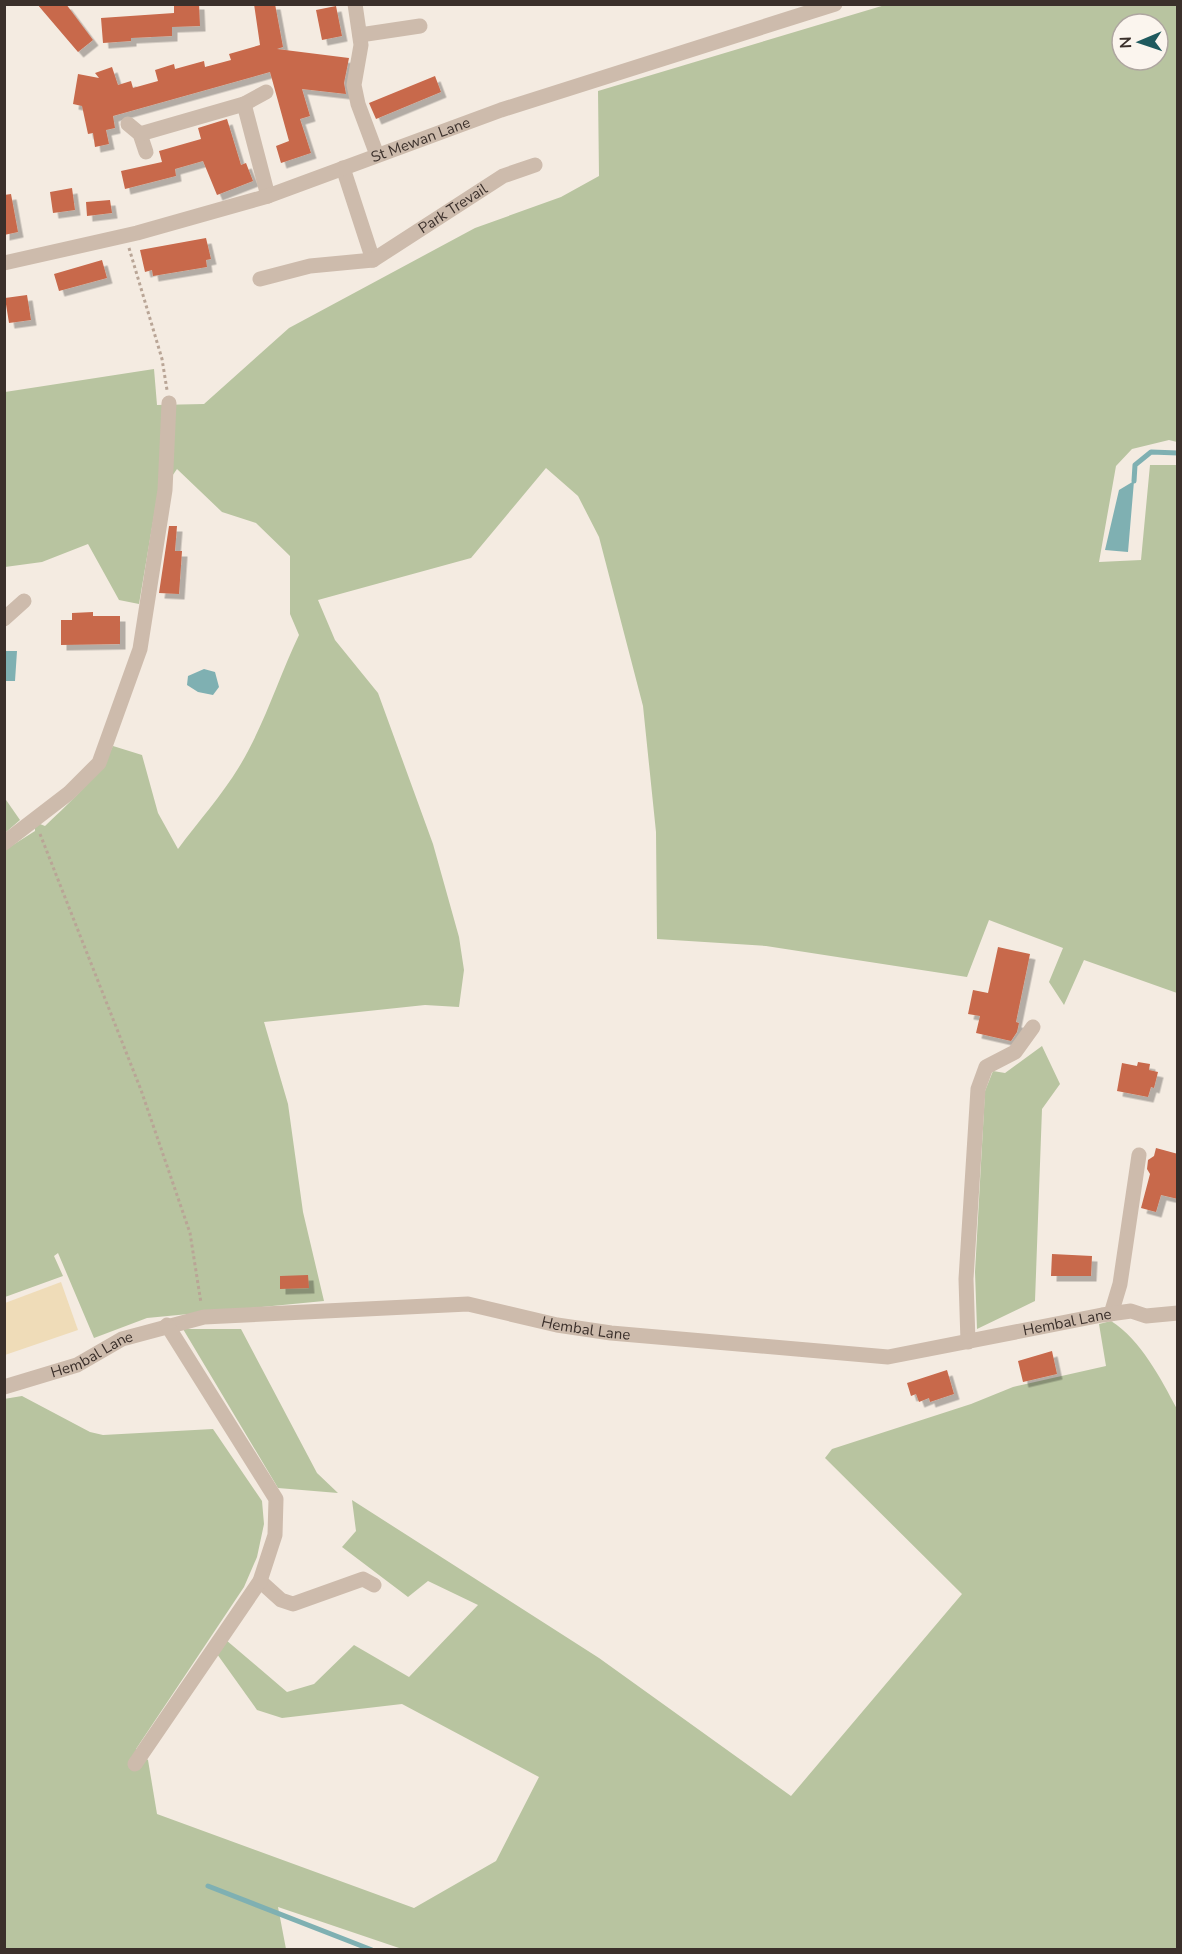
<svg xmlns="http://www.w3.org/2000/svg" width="1182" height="1954" viewBox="0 0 1182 1954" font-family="'Nunito Sans',sans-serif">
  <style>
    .green { fill: #b8c4a0; fill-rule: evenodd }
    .sand { fill: #efdcb8 }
    .water { fill: #7fb0b2 }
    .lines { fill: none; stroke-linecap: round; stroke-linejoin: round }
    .stream { stroke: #7fb0b2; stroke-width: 5 }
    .building { fill: #c8694b; filter: url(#shadow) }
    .path { stroke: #b9a596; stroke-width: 3; stroke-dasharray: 3 3; stroke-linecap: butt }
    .minor { stroke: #cdbbac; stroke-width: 15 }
    .labels { text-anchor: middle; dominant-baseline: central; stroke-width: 4.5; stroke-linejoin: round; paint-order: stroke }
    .street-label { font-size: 15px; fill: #3b302b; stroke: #fbf5ee }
  </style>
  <defs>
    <filter id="shadow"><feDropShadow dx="5.5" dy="5.5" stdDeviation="0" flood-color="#0004"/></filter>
  </defs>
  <rect width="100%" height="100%" fill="#f4ebe1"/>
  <!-- green -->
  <path class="green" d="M885,5H1177V442L1169,440L1132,449L1116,466L1099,562L1141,560L1150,465H1177V993L1084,960L1064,1005L1049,982L1063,948L989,920L967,977L766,946L657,939L656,832L643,706L599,537L578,496L546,468L471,558L318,600L335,640L378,693L433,844L459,937L464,970L459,1007L425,1005L264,1022L288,1104L303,1212L324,1301L147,1318L94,1338L58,1253L54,1256L63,1276L5,1297V850L35,831V822L45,826C71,801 97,779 113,746L142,755L158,813L178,849C198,822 222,795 239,767C264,726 278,679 299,635L290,614V556L256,523L222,512L177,469L157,498L139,604L119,600L88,544L42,562L5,567V392L154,369L157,405L204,404L289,328L475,228L561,197L599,176L598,91ZM1122,24H1158V60H1122Z
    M4,797L20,820L5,833H4Z
    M1042,1046L1060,1084L1042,1109L1035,1301L977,1329L975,1272L985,1091L993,1071L1005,1073Z
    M1111,1321C1141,1340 1161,1379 1177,1409V1949L405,1950L278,1907L286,1949H5L4,1399L22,1396L90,1432L103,1435L213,1429L262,1501L264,1524L257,1557L244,1587L136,1749L148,1760L157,1814L414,1908L496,1861L539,1777L402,1704L282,1718L257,1710L217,1654L226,1640L287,1692L314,1684L354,1645L409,1677L478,1605L428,1581L408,1597L342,1547L356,1531L352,1500L599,1658L791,1796L962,1594L825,1458L832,1449L971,1404L1013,1387L1106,1366L1099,1324Z
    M183,1329H241L317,1473L338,1493L278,1488Z"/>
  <!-- sand -->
  <path class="sand" d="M61,1282L78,1330L5,1355V1303Z"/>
  <!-- water -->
  <path class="water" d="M1134,481L1128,552L1105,550L1119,490Z
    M4,651H17L15,681H5Z
    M204,669L215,672L219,687L213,695L198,692L187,685L188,676Z"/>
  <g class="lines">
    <!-- stream -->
    <path class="stream" d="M1134,481L1135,465L1151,452L1178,453
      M208,1886L372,1950"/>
  </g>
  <!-- building -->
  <path class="building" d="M37,4H66L93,40L78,52Z
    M174,4H199L200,26L172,27V36L131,38V41L103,43L101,18L174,13Z
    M254,4H275L283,47L277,49L349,58L344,83L346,94L302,89L310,116L300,119L311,153L281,163L276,146L289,141L270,72L113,116L115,128L106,130L109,144L95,147L93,133L88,134L82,106L73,104L78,74L99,78L95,73L112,67L118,85L131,81L133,88L158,81L155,70L174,64L175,69L204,61L205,67L231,60L229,54L260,45Z
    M336,6L342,36L322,40L316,10Z
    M435,76L441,92L376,119L369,103Z
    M227,119L241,165L246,163L253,181L217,195L203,161L175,169L176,176L125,189L121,171L162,162L159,151L201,139L198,128Z
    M72,188L75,210L53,213L50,192Z
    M11,194L18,232L4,235V195Z
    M110,200L112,213L87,216L86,202Z
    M206,238L211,259L206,260L207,267L153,276L152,270L145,272L140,250Z
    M102,260L107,278L59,291L54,274Z
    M27,295L31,320L9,323L5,298Z
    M169,526H177L175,551H182L179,594L159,593Z
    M93,612V616H120V644L61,645V620H72V613Z
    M998,947L1030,954L1016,1022L1019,1023L1017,1032L1011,1041L976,1033L980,1016L968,1014L973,990L988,993Z
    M1138,1062L1150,1064L1149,1070L1158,1072L1154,1088L1151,1087L1148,1097L1117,1091L1122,1063L1137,1066Z
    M1156,1148L1178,1154V1199L1161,1195L1156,1212L1141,1208L1150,1174L1147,1169L1148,1160L1154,1156Z
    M1052,1254L1092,1256L1091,1276H1051Z
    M308,1275L309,1288L280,1289V1276Z
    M1052,1351L1057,1374L1023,1382L1018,1361Z
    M947,1370L954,1394L930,1402L929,1398L919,1402L916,1394L911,1396L907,1383Z"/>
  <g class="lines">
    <!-- path -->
    <path class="path" d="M129,248L162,359L167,390
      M40,834L141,1090L190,1233L201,1303"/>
    <!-- minor -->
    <g class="minor">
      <path d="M355,4L361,45L354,85L358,104L377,155"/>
      <path d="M360,35L420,26"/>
      <path d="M244,104L266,92"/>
      <path d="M128,124L140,134L146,152"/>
      <path d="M140,134L244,104L268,196"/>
      <path d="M343,168L373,260"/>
      <path id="s1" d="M4,263L137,233L268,196L501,110L835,4"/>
      <path id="s2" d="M260,279L310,266L373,260L503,176L535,165"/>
      <path d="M4,619L24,601"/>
      <path d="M4,843L69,793L99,763L140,649L165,490L169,403"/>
      <path d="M1111,1314L1120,1284L1139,1155"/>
      <path d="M968,1342L966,1279L978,1089L986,1067L1015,1052L1033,1027"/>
      <path id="s3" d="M4,1387L77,1365L122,1339L204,1317L468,1304L557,1325L611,1333L888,1357L1102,1315L1131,1311L1146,1316L1178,1313"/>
      <path d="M260,1581L281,1600L293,1604L363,1579L374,1585"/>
      <path d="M135,1764L260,1581L275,1535L276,1499L167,1325"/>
    </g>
  </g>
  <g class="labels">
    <!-- street labels -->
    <g class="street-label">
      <text stroke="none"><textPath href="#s1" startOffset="435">St Mewan Lane</textPath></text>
      <text stroke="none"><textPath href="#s2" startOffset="210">Park Trevail</textPath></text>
      <text stroke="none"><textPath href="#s3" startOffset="1084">Hembal Lane</textPath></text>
      <text stroke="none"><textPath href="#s3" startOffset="598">Hembal Lane</textPath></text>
      <text stroke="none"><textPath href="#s3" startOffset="94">Hembal Lane</textPath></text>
    </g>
  </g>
  <!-- border -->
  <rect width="1182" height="1954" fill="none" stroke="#3b302b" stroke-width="12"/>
  <!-- north arrow -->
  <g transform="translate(1140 42) rotate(268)"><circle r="28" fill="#fbf5ee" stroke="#aea6a0" stroke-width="1.5"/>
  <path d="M0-4.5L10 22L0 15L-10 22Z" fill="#1f5a5e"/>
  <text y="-9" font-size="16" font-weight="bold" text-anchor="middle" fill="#3b302b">N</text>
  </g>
</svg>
